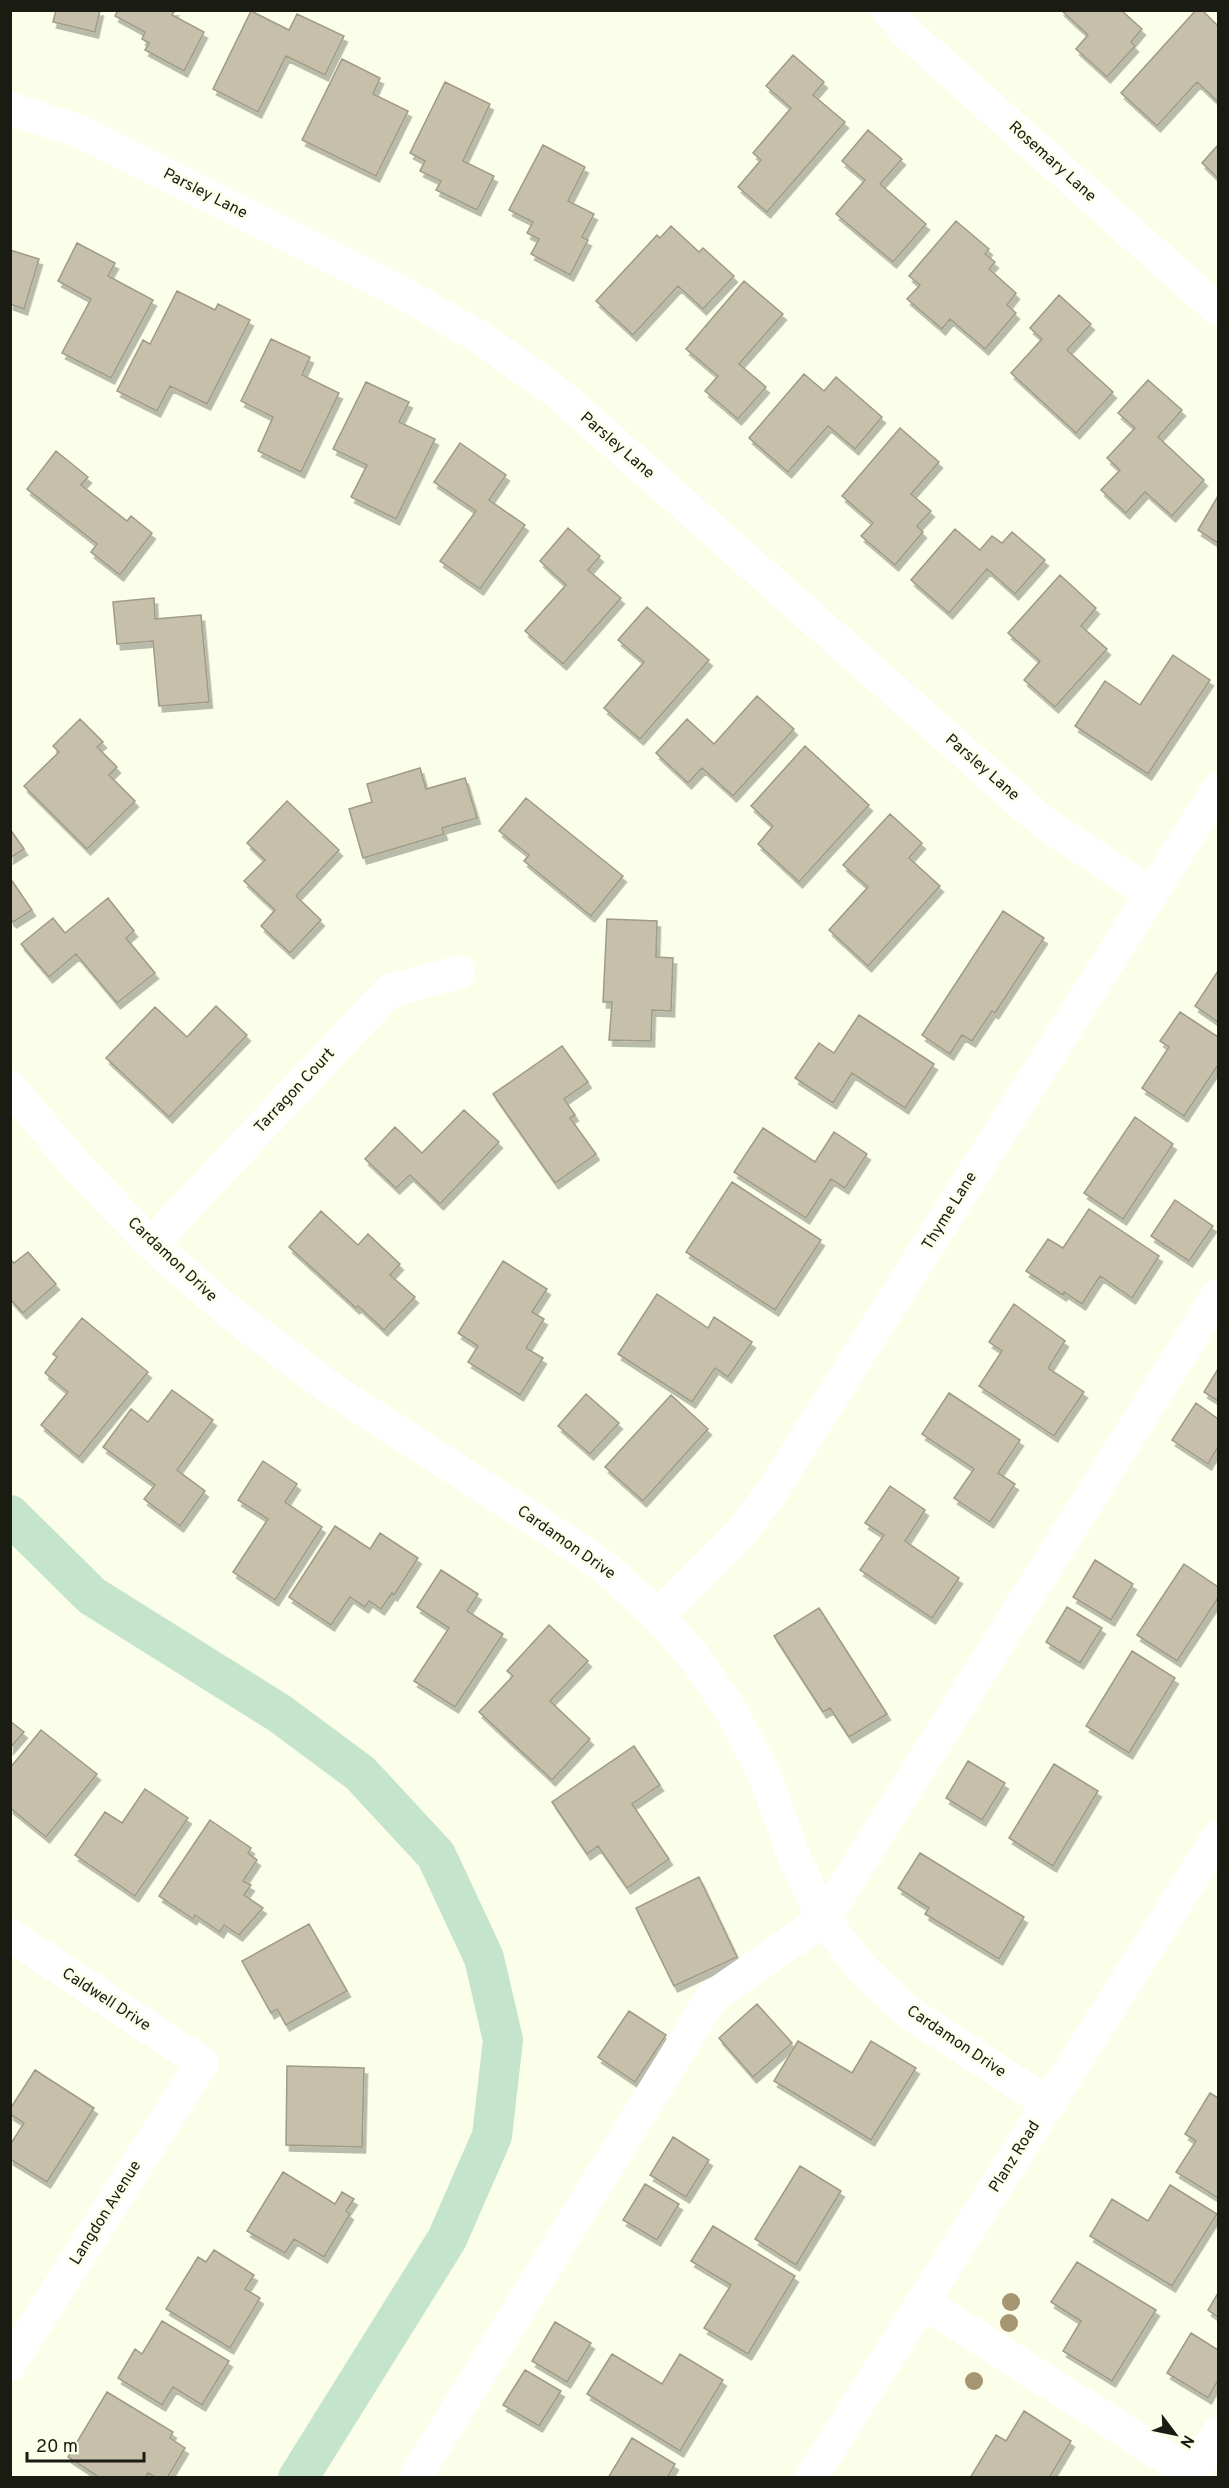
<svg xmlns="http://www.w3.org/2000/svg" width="1229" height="2488" viewBox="0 0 1229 2488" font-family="Overpass,sans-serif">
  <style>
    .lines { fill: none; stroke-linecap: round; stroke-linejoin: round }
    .canal { stroke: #c5e4cc; stroke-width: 40 }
    .building { fill: #c6c0ab; stroke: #a09a87; stroke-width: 1.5; filter: url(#shadow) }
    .minor { stroke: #fff; stroke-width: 33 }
    .tree { fill: #a59570 }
    .labels { text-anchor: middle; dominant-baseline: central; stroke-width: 5; stroke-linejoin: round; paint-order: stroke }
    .street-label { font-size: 16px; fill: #1a1b13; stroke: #fbfee8 }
  </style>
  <defs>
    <filter id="shadow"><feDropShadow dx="3.5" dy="6" stdDeviation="0" flood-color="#0004"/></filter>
  </defs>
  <rect width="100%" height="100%" fill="#fbfee8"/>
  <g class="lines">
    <!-- canal -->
    <path class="canal" d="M10,1515L92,1596L279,1713L360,1773L436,1855L484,1958L503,2040L492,2136L447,2239L298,2478"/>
  </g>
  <!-- building -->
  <path class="building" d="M56,10H100L95,32L53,22Z
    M118,10H175L172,15L204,32L184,71L145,50L149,43L142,39L145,32L115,16Z
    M1061,10H1121L1142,29L1131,42L1135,46L1107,77L1076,49L1088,35Z
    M1196,10H1202L1218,26V102L1197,82L1157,126L1121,93Z
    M251,11L289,30L297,14L344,36L325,75L286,56L258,112L213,89Z
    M793,55L824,82L813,95L845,122L767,212L738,187L761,160L753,153L791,108L766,86Z
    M342,59L380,78L373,94L408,111L376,176L302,140Z
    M445,82L490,104L463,161L494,176L477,210L436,190L441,181L420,171L425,161L410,153Z
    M868,130L902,159L880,184L926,224L893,262L836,214L865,180L842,161Z
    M543,145L585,167L568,201L594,214L582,237L588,240L570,275L531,254L539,239L527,233L533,222L509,210Z
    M1218,145V178L1202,163Z
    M956,221L989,249L985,254L995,262L989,269L1016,293L1007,305L1016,313L985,349L950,319L942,329L907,299L920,285L909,276Z
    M671,226L699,252L703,248L734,276L703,309L678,286L633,335L596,301L657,235L660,238Z
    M77,243L115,263L108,276L153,300L111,378L62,353L91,299L58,281Z
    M10,250L39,259L24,309L10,304Z
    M744,281L783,314L739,364L766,387L738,419L705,391L718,376L686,349Z
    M177,291L215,310L218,304L250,320L207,404L170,386L157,411L117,391L143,340L150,344Z
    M1059,295L1091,324L1067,350L1113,392L1076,433L1011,373L1042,339L1030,328Z
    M271,339L310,357L302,375L339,393L301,472L258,451L273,417L241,401Z
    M804,374L824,391L836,377L882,417L855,449L828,426L788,472L749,438Z
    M1148,380L1182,410L1158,437L1204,480L1172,516L1145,492L1126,513L1101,490L1120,470L1107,458L1135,428L1118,413Z
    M366,382L409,402L399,422L435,439L396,519L351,497L367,465L333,449Z
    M900,428L939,462L911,494L931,511L917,526L923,532L895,565L861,536L873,523L842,496Z
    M460,443L506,475L489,500L525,525L480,589L440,561L476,511L434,482Z
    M56,451L88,477L81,485L127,521L131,516L152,533L120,575L91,552L97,544L27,489Z
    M1218,496V543L1198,530Z
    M568,528L600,556L588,570L621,598L563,664L525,631L566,585L540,561Z
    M955,529L980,550L992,536L1002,543L1012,532L1045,560L1015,594L987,569L949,613L911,580Z
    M1060,575L1096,608L1081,626L1107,649L1055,707L1024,680L1040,661L1008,633Z
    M154,598L155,619L201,615L209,702L159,706L153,641L117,644L113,602Z
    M647,607L709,660L640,739L604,708L644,662L618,640Z
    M1173,655L1210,680L1148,774L1075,726L1105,681L1140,705Z
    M757,696L794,729L733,796L702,768L688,783L656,753L687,719L714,744Z
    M80,719L103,742L97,747L117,767L109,775L135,801L87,849L24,786L59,752L53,746Z
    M805,746L869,805L799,882L758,844L773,826L751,806Z
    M420,768L426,789L465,778L477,818L442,828L444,834L363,858L349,809L372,802L367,784Z
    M526,798L623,876L591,916L524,861L529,855L499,831Z
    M287,801L339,850L296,896L321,920L290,953L261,926L275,910L244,881L265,860L247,843Z
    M890,814L922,843L909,858L940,886L868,966L829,930L868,887L843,865Z
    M10,829L24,849L10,858Z
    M10,878L32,910L13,922L10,919Z
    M108,898L134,931L126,938L155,973L117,1003L76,954L49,977L21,944L53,918L65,933Z
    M1003,911L1044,938L995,1013L992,1011L972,1041L962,1035L950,1054L922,1035Z
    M607,919L657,921L656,957L673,958L671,1011L652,1010L651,1041L609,1040L612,1002H603Z
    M1218,971V1022L1195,1006Z
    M216,1006L247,1035L169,1117L106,1058L155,1007L187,1037Z
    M1180,1012L1218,1037V1065L1184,1116L1142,1088L1169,1047L1160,1041Z
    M859,1015L934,1064L905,1108L852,1073L833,1103L795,1078L819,1043L834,1053Z
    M562,1046L588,1082L564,1099L575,1115L570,1118L596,1154L555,1183L493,1094Z
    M464,1110L499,1142L440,1204L410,1175L396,1188L365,1159L395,1127L422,1153Z
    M1135,1117L1173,1144L1123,1219L1084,1193Z
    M763,1128L815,1162L834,1132L867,1154L845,1188L831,1179L806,1218L734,1172Z
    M732,1182L821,1240L775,1310L686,1252Z
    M1175,1200L1213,1226L1189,1261L1151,1236Z
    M1089,1209L1159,1256L1132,1298L1100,1276L1082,1304L1064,1292L1063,1295L1026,1271L1048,1239L1063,1248Z
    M321,1211L358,1245L368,1234L400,1264L390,1275L415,1297L384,1330L358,1306L356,1308L289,1247Z
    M28,1252L56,1284L23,1313L10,1299V1259L14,1263Z
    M503,1261L547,1289L532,1312L544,1319L526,1348L543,1358L520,1395L468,1362L478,1346L458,1333Z
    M657,1294L708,1328L714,1317L752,1342L728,1377L715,1368L692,1402L618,1354Z
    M1014,1304L1065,1341L1048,1368L1084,1392L1054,1436L979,1386L1002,1351L989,1342Z
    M82,1318L148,1372L79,1457L41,1425L68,1392L45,1373L57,1357L53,1354Z
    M1218,1369V1401L1204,1392Z
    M172,1390L213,1420L177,1470L205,1491L180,1526L144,1499L155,1485L103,1447L131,1409L148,1422Z
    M949,1393L1020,1440L998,1473L1015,1484L990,1522L954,1498L974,1469L922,1434Z
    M586,1394L619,1423L590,1454L558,1426Z
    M671,1395L708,1429L643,1501L605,1467Z
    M1196,1403L1218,1419V1447L1208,1464L1172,1440Z
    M263,1461L297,1484L285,1502L322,1527L275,1600L233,1572L268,1519L238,1500Z
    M890,1486L925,1510L905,1541L959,1578L932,1618L860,1570L884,1535L865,1523Z
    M335,1526L370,1549L380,1533L418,1558L394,1595L392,1593L381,1609L369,1601L365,1607L350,1597L331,1625L289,1597Z
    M1095,1560L1133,1584L1111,1620L1073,1597Z
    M1184,1564L1218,1587V1598L1177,1661L1137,1635Z
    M441,1570L478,1594L467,1611L503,1634L455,1707L414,1681L449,1628L417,1607Z
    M1067,1607L1102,1628L1080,1663L1046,1642Z
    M819,1608L887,1714L849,1737L830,1708L823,1712L774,1636Z
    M549,1625L588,1661L550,1701L590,1739L552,1780L479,1712L513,1676L507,1671Z
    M1132,1651L1175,1678L1129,1753L1086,1726Z
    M10,1721L24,1732L10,1748Z
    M41,1730L97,1774L46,1837L10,1808V1768Z
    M634,1746L660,1785L632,1804L669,1859L627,1888L598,1846L587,1854L552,1802Z
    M968,1761L1005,1783L982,1820L946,1798Z
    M1054,1764L1098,1791L1053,1866L1009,1838Z
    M145,1789L188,1818L135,1896L75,1855L105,1812L122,1823Z
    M210,1820L251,1848L248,1853L257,1860L243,1881L251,1885L244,1895L263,1908L239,1935L224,1925L220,1932L195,1915L193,1919L159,1896Z
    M920,1853L1024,1917L999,1959L925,1914L929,1908L898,1888Z
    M699,1877L737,1957L674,1986L636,1908Z
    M309,1924L347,1991L286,2025L277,2009L271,2013L242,1961Z
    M757,2004L792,2043L753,2077L719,2038Z
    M629,2011L666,2035L635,2082L598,2057Z
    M798,2041L852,2073L871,2041L916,2068L871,2140L774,2081Z
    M287,2066L364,2068L362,2147L286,2145Z
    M35,2070L94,2108L47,2182L10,2159V2145L24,2123L10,2114V2109Z
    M1210,2093L1218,2098V2198L1176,2172L1196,2141L1185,2134Z
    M673,2137L709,2160L686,2197L650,2175Z
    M800,2166L841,2191L796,2265L755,2239Z
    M283,2172L335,2204L342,2192L354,2199L346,2211L350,2214L324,2257L294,2239L285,2253L247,2231Z
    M645,2184L679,2204L657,2240L623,2220Z
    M1170,2185L1217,2214L1172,2286L1090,2236L1112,2199L1148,2221Z
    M713,2226L795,2276L748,2354L704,2328L731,2285L691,2261Z
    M214,2250L254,2275L245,2289L260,2298L230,2348L166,2309L198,2257L206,2262Z
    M1077,2262L1156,2310L1112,2381L1063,2351L1081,2321L1051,2302Z
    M1218,2293V2317L1208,2310Z
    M162,2321L229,2361L202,2405L173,2387L162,2405L118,2378L135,2349L142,2354Z
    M555,2322L591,2343L567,2382L532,2361Z
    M1191,2333L1218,2350V2380L1208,2398L1167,2373Z
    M612,2354L662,2384L680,2354L723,2380L680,2451L587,2394Z
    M525,2370L561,2391L539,2426L503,2405Z
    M107,2392L173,2432L170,2438L185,2448L167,2478H157L148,2473L145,2478H100L68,2457Z
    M1024,2411L1071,2441L1049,2478H970L996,2435L1006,2441Z
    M632,2438L675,2464L667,2478H608Z"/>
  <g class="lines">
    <!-- minor -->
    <path class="minor" d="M888,10L904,30L1218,310
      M10,109L81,132L399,291L481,338L559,394L1044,823L1152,894
      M10,1087L73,1162L151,1244L228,1311L330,1388L561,1537L607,1569L658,1616L695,1658L732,1712L766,1778L794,1857L824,1919L862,1969L907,2011L1049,2104
      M151,1244L389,991L459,972
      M658,1616L741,1533L771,1493L1218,789
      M10,1935L202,2063L10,2364
      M923,2302L1192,2474
      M415,2478L712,1997L824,1919L1218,1295
      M811,2478L1218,1837
      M1190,2478L1218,2433"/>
  </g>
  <!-- trees -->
  <g class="tree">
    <circle cx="1011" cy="2302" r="9"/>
    <circle cx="1009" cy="2323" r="9"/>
    <circle cx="974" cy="2381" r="9"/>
  </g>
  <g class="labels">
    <!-- street labels -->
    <g class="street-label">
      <text transform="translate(1052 162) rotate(42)">Rosemary Lane</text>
      <text transform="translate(205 194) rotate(27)">Parsley Lane</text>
      <text transform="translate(617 446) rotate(41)">Parsley Lane</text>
      <text transform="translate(982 768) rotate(41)">Parsley Lane</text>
      <text transform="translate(295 1091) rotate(-47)">Tarragon Court</text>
      <text transform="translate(950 1211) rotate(-58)">Thyme Lane</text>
      <text transform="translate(172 1260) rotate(43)">Cardamon Drive</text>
      <text transform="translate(566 1543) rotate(35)">Cardamon Drive</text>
      <text transform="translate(106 2000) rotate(33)">Caldwell Drive</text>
      <text transform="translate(956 2042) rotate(34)">Cardamon Drive</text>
      <text transform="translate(1015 2157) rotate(-58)">Planz Road</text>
      <text transform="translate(106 2213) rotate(-58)">Langdon Avenue</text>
    </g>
  </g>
  <!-- border -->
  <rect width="1229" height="2488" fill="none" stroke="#1a1b13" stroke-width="24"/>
  <!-- north arrow -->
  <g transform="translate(1175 2434) rotate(122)" stroke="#fbfee8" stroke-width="4.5" paint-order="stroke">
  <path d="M0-4.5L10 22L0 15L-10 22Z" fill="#1a1b13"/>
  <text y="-9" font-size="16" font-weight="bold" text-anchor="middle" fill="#1a1b13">N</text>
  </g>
  <!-- scale -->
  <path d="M27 2452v9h117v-9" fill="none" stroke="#1a1b13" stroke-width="3"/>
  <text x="36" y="2452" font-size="18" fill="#1a1b13" stroke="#fbfee8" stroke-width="4.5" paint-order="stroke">20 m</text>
</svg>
